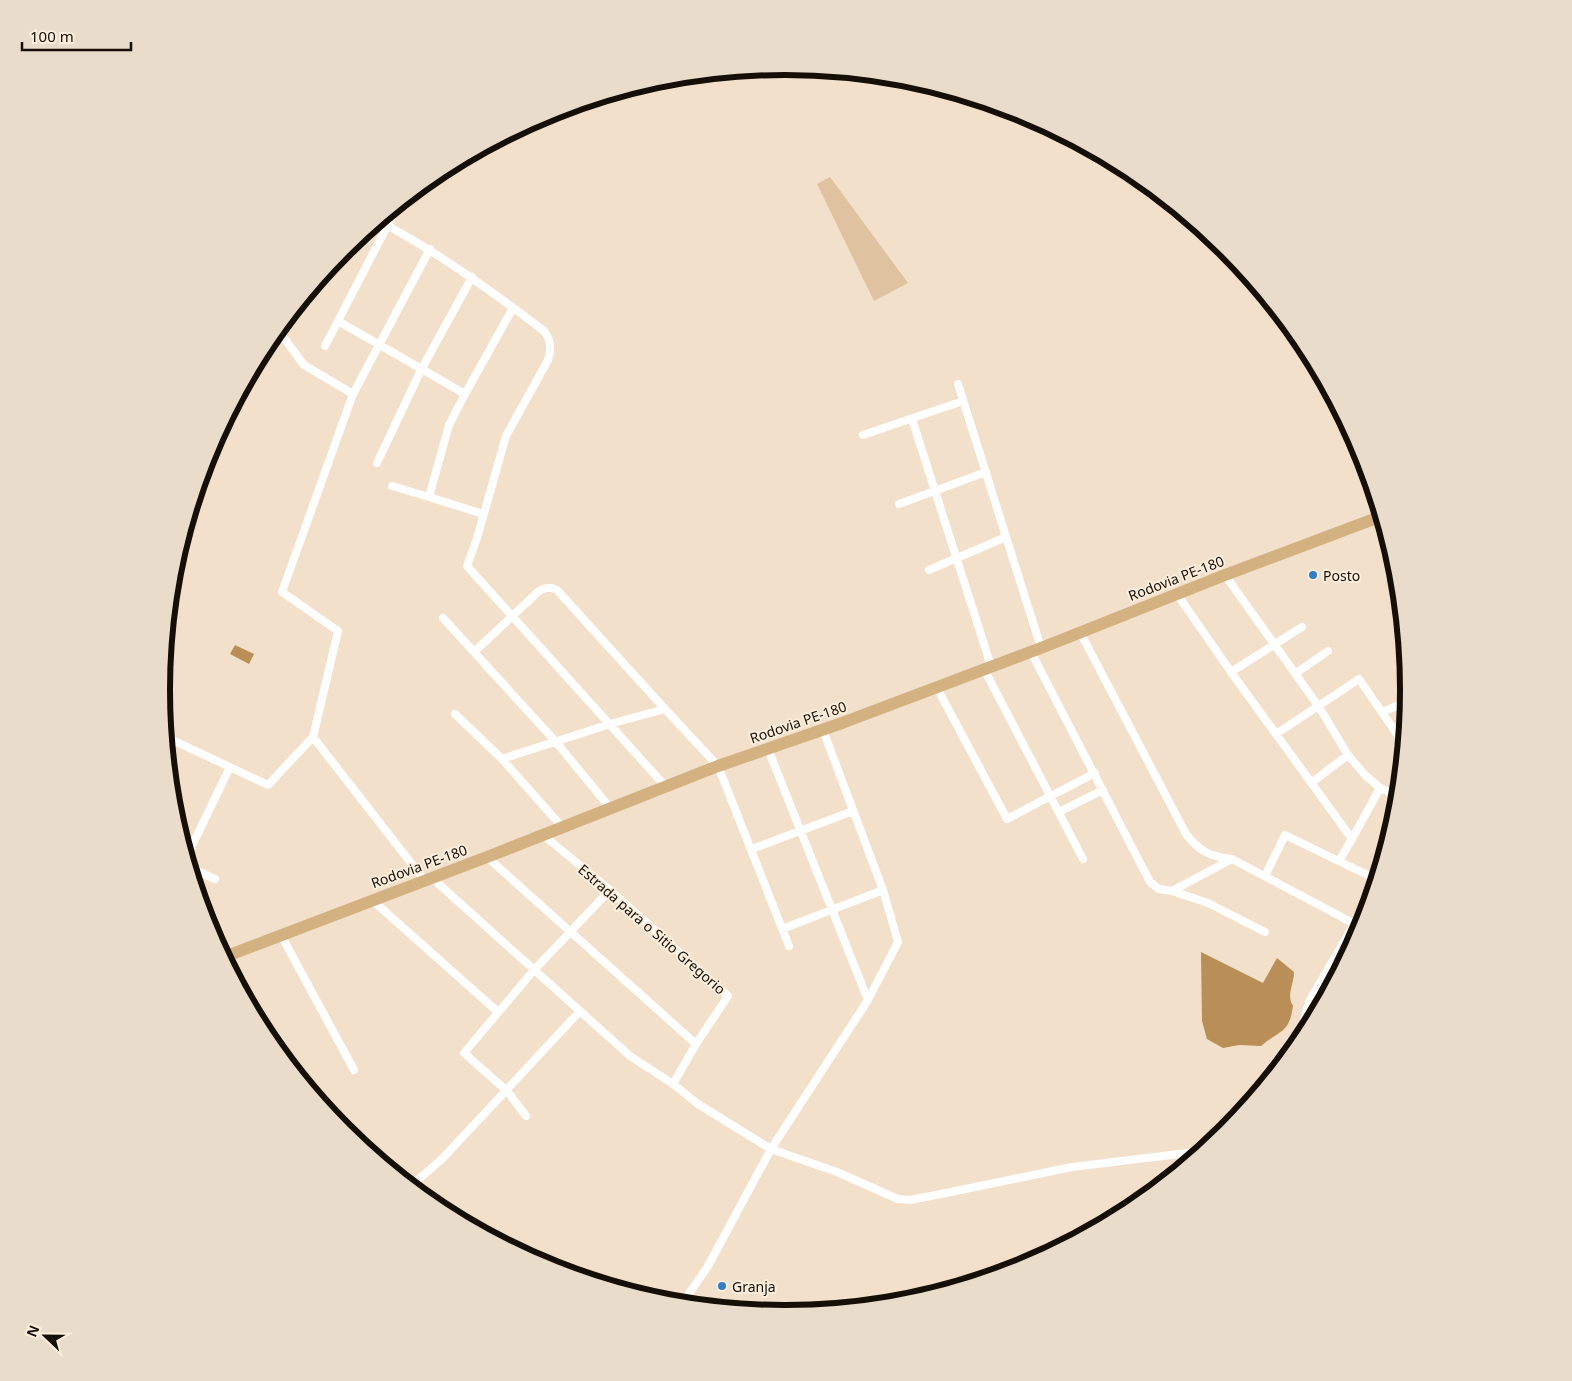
<svg xmlns="http://www.w3.org/2000/svg" width="1572" height="1381" viewBox="0 0 1572 1381" font-family="'Noto Sans',sans-serif">
  <style>
    .green { fill: #dfc2a0 }
    .water { fill: #b98e57 }
    .lines { fill: none; stroke-linecap: round; stroke-linejoin: round }
    .street { stroke: #fff; stroke-width: 8 }
    .primary { stroke: #d3b181; stroke-width: 12 }
    .poi-dot { fill: #2e7ecd; stroke: #fdeedc; stroke-width: 2 }
    .labels { text-anchor: middle; dominant-baseline: central; stroke-width: 4; stroke-linejoin: round; paint-order: stroke }
    .poi-label { font-size: 14px; fill: #150f07; stroke: #fdeedc; text-anchor: start }
    .street-label { font-size: 14px; fill: #150f07; stroke: #fdeedc }
    .rim { fill: none; stroke: #150f07; stroke-width: 6 }
  </style>
  <rect width="100%" height="100%" fill="#f2e0ca"/>
  <!-- green -->
  <path class="green" d="M830,177L908,283L874,301L817,184Z"/>
  <!-- water -->
  <path class="water" d="M235,645L254,654L249,664L230,654Z
    M1201,952L1263,983L1277,958L1294,972C1294,984 1286,995 1293,1006C1289,1034 1281,1029 1261,1046L1239,1045L1223,1048L1207,1039L1202,1021Z"/>
  <g class="lines">
    <!-- street -->
    <path class="street" d="M398,205L338,321L465,394
      M379,221C439,253 490,290 544,331C551,340 552,349 548,360L506,436L477,538L467,566L666,787
      M278,330L304,365L353,394
      M325,346L338,321
      M958,384L1041,648
      M912,419L991,666
      M863,435L963,401
      M377,463L421,370L472,277
      M392,486L429,497
      M899,504L986,472
      M483,514L429,497L449,425L465,394L513,308
      M929,570L1006,537
      M1225,575L1319,707L1348,755L1365,775L1380,788L1400,797
      M1177,594L1231,672L1352,839
      M443,618L556,742L611,809
      M1080,632L1186,834C1198,850 1210,857 1232,859
      M474,652L539,591C546,587 550,587 557,590L665,709
      M1031,652L1150,882L1159,889L1172,891L1232,859L1353,923
      M984,669L1083,859
      M1231,672L1302,627
      M1296,673L1328,651
      M937,688L1007,819L1095,773
      M1382,712L1409,701
      M455,714L502,759L563,828
      M1276,734L1359,679L1401,740L1405,744
      M166,737L268,785L313,737L338,631L282,592L353,394L430,249
      M313,737L425,881
      M768,749L868,1000
      M502,759L610,724L665,709L718,766L789,946
      M1311,783L1348,755
      M1059,812L1103,790
      M543,835L610,890L728,996L696,1044L673,1084L698,1104L771,1149L837,1172L898,1199L910,1200L941,1194L1072,1167L1204,1151
      M752,849L853,811
      M187,856L230,767
      M487,857L696,1044
      M1339,861L1352,839L1380,788
      M191,868L215,879
      M1265,876L1285,835L1378,880
      M432,878L630,1056L673,1084
      M1172,891L1208,903L1265,932
      M372,900L498,1012
      M782,929L883,890L823,730
      M281,935L354,1070
      M1303,1040C1302,1025 1304,1014 1310,1000L1364,907L1371,892L1375,888
      M526,1116L507,1091L464,1053L534,970L610,890
      M411,1186L443,1158L580,1011
      M682,1304L708,1266L771,1149L868,1000L898,942L883,890"/>
    <!-- primary -->
    <path class="primary" d="M224,957L487,857L718,766L842,723L1041,648L1225,575L1382,516"/>
  </g>
  <!-- markers -->
  <g class="poi-dot">
    <circle cx="1313" cy="575" r="5"/>
    <circle cx="722" cy="1286" r="5"/>
  </g>
  <g class="labels">
    <!-- poi labels -->
    <g class="poi-label">
      <text x="1323" y="575">Posto</text>
      <text x="732" y="1286">Granja</text>
    </g>
    <!-- street labels -->
    <g class="street-label">
      <text transform="translate(1176 578) rotate(-21)">Rodovia PE-180</text>
      <text transform="translate(798 722) rotate(-19)">Rodovia PE-180</text>
      <text transform="translate(419 866) rotate(-20)">Rodovia PE-180</text>
      <text transform="translate(652 929) rotate(41)">Estrada para o Sitio Gregorio</text>
    </g>
  </g>
  <!-- crop -->
  <path d="M0 0H1572V1381H0ZM170 690a615 615 0 1 1 1230 0a615 615 0 1 1-1230 0Z" fill="#eadccb" fill-rule="evenodd"/>
  <path class="rim" d="M170 690a615 615 0 1 1 1230 0a615 615 0 1 1-1230 0Z"/>
  <!-- north arrow -->
  <g transform="translate(45 1336) rotate(292)" stroke="#fdeedc" stroke-width="4" paint-order="stroke">
  <path d="M0-4L9 19L0 12L-9 19Z" fill="#150f07"/>
  <text y="-8" font-size="14" font-weight="bold" text-anchor="middle" fill="#150f07">N</text>
  </g>
  <!-- scale -->
  <path d="M22 42v8h109v-8" fill="none" stroke="#150f07" stroke-width="2.5"/>
  <text x="30" y="42" font-size="15" fill="#150f07" stroke="#fdeedc" stroke-width="4" paint-order="stroke">100 m</text>
</svg>
